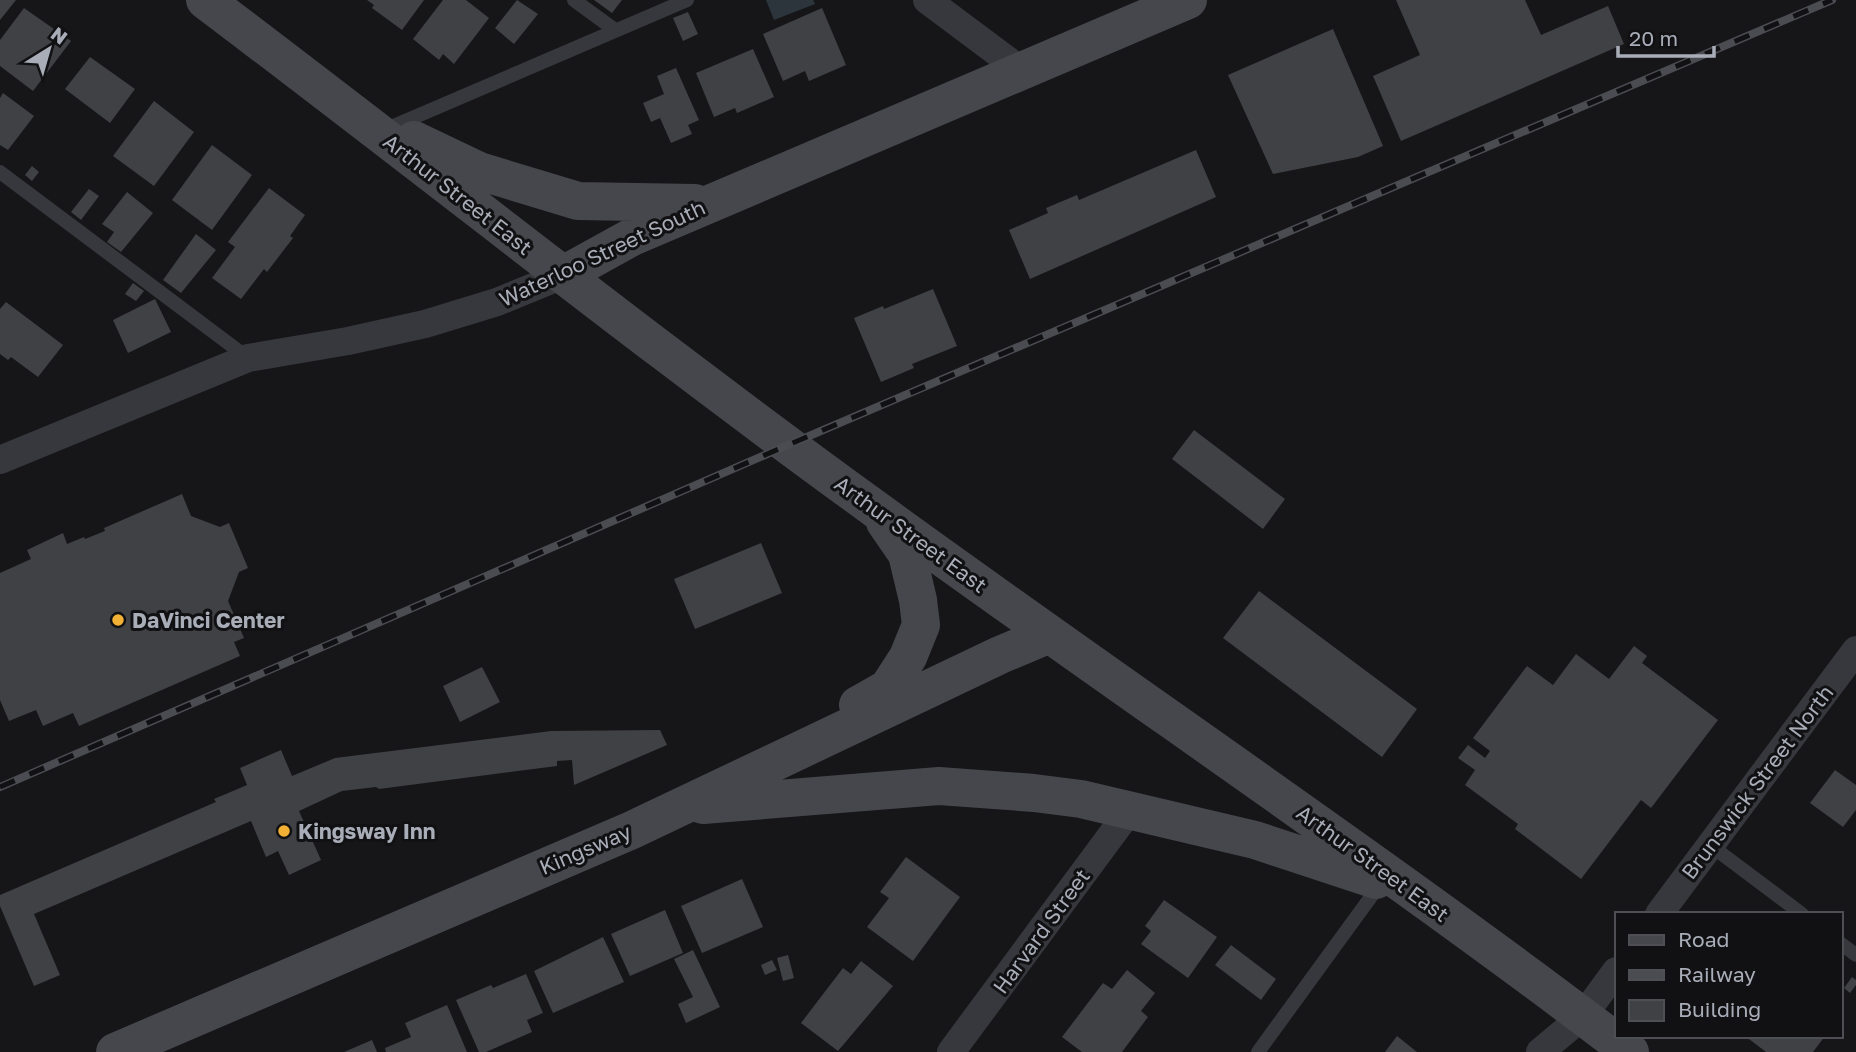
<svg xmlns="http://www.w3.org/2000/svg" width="1856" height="1052" viewBox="0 0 1856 1052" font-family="'Golos Text',sans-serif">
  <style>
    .water { fill: #2c353c }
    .building { fill: #404145 }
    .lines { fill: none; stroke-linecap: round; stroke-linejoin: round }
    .service { stroke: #37383d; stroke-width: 14 }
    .minor { stroke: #37383d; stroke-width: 28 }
    .secondary { stroke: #45474d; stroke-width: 38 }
    .rail-casing { stroke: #4a4c52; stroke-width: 8 }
    .rail { stroke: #111113; stroke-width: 5; stroke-dasharray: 16; stroke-linecap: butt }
    .poi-dot { fill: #f2b134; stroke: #111113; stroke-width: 2.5 }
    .labels { text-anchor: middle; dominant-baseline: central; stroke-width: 6; stroke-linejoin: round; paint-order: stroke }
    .street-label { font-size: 21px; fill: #a8adb8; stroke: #111113 }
    .poi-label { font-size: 21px; font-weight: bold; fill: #a8adb8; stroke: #111113; text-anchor: start }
  </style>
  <rect width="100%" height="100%" fill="#161618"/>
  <!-- water -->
  <path class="water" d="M766,0H813L815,4L774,20Z"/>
  <!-- building -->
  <path class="building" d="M0,0H16L0,20Z
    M367,0H424L402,30L372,8L374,5Z
    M443,0H466L489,18L454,64L443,54L439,60L413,39Z
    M517,0L538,14L514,44L495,28Z
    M594,0H622L612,13Z
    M1396,0H1525L1541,35L1608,6L1624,44L1401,141L1373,76L1420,55Z
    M24,8L71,41L33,91L0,66V40Z
    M822,8L846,65L809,81L805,71L783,81L763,34Z
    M688,12L698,34L683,41L673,18Z
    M1333,29L1383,146L1358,157L1273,174L1228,75Z
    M753,49L774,97L737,113L735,108L714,117L696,73Z
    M90,57L135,89L110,123L65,89Z
    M676,68L699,120L688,125L692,134L671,143L660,118L651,122L643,103L664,94L657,76Z
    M3,93L34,116L8,150L0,145V98Z
    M154,101L194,132L154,186L113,156Z
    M212,145L252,175L212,230L172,200Z
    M1196,150L1216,197L1030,279L1009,230L1048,213L1046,208L1077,195L1079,200Z
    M32,166L39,172L32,181L25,175Z
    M269,188L305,215L290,236L293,238L267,272L264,269L241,299L212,278L235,247L228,242Z
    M89,189L99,196L81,220L71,212Z
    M127,192L153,213L121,252L107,242L114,232L102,224Z
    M196,234L216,250L181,293L163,280Z
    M133,283L144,291L136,301L125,294Z
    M933,289L957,346L912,364L914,368L881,382L854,318L883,306L884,309Z
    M155,299L171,332L128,353L113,320Z
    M6,302L63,345L38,377L11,357L8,360L0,354V309Z
    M1194,430L1285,499L1263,529L1172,459Z
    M182,494L191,516L220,527L229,523L248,568L239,572L228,601L244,638L234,642L240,656L79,726L73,713L43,726L36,710L9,721L0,700V573L31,559L27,550L63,533L67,544L84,537L85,539L105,531L104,528Z
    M761,543L782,593L695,629L674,579Z
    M1259,591L1417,709L1382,757L1223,638Z
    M1634,646L1647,656L1642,663L1718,720L1651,808L1641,800L1581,879L1515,829L1518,824L1465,785L1475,770L1458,758L1468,745L1485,758L1490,751L1473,738L1527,666L1553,685L1576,654L1609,679Z
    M482,667L500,702L460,722L443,686Z
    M660,730L667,745L574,785L572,760L557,761V766L379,789L376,787L342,791L299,811L321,860L289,875L278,851L266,857L251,821L34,914L60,975L34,986L0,906V895L216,802L214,799L247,785L240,768L281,750L292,776L335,758L551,731Z
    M1835,770L1856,785V810L1843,827L1810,803Z
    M906,857L960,897L913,961L867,927L889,898L880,892Z
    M742,879L763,927L702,953L681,906Z
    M1164,900L1217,937L1188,978L1141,944L1151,931L1145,926Z
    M665,910L683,953L630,976L611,934Z
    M603,937L624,982L553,1013L534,971Z
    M1231,945L1276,979L1261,1000L1215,965Z
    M693,950L720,1007L686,1023L678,1004L693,997L674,959Z
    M788,955L794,978L783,981L777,958Z
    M772,960L777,970L765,975L761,965Z
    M861,961L893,986L838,1051L801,1023L843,968L851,974Z
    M1127,970L1155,993L1141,1011L1148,1017L1122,1052H1082L1062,1037L1103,983L1112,989Z
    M526,974L543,1013L527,1020L532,1032L486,1052H479L456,1000L491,985L493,988Z
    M1852,977L1856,980V985L1850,993L1844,988Z
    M447,1005L467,1052H386L385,1048L411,1037L405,1023Z
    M1397,1036L1417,1052H1385Z
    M1745,1036H1825L1813,1052H1766Z
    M372,1040L377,1052H344Z"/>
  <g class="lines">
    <!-- service -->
    <path class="service" d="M574,0L615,30
      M389,128L687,0
      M0,172L248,358
      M1710,845L1802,914
      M1840,943L1856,955
      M1258,1052L1381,883"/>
    <!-- minor -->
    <path class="minor" d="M927,0L1022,71
      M0,460L248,358L348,341L425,324L497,302L563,275
      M1659,914L1856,650
      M951,1052L1130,810
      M1540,1052L1583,1016L1616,971"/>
    <!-- secondary -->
    <path class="secondary" d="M205,0C430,170 650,346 878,511C1128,693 1385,865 1630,1052
      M414,140L479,171L578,201L695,203
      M563,275L632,237L1188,0
      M858,705L888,688L908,657L921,625L918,600L907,554L885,522
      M703,805L939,786L1034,793L1081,799L1255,840L1376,880
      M115,1052L632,830L1000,655L1050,634"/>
    <defs>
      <path id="rail" d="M0,787L788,445L1832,0"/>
    </defs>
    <!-- rail casing -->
    <use href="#rail" class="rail-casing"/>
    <!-- rail -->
    <use href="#rail" class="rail"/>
  </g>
  <!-- markers -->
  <g class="poi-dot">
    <circle cx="118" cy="620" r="7"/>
    <circle cx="284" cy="831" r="7"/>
  </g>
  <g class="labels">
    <!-- street labels -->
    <g class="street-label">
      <text transform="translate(458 194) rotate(38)">Arthur Street East</text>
      <text transform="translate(602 253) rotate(-25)">Waterloo Street South</text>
      <text transform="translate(911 534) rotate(36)">Arthur Street East</text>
      <text transform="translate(1757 782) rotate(-53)">Brunswick Street North</text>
      <text transform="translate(585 849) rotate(-23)">Kingsway</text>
      <text transform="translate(1373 863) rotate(36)">Arthur Street East</text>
      <text transform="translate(1041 931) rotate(-54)">Harvard Street</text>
    </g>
    <!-- poi labels -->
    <g class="poi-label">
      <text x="132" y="620">DaVinci Center</text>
      <text x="298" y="831">Kingsway Inn</text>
    </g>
  </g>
  <!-- legend -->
  <rect x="1615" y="912" width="228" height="126" fill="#111113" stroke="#4d4f55" stroke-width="2"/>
  <rect x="1629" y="935" width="35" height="10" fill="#45474d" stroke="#4d4f55" stroke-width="2"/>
  <text x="1678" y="947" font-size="21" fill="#a8adb8">Road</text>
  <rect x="1629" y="970" width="35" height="10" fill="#4a4c52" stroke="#4d4f55" stroke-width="2"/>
  <text x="1678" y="982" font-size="21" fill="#a8adb8">Railway</text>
  <rect x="1629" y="1000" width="35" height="21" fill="#404145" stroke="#4d4f55" stroke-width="2"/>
  <text x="1678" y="1017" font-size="21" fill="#a8adb8">Building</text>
  <!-- north arrow -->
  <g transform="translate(49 49) rotate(37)" stroke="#111113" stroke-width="5" paint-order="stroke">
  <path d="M0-5L12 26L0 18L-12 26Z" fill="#a8adb8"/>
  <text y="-10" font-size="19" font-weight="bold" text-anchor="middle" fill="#a8adb8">N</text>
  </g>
  <!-- scale -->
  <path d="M1618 46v10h96v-10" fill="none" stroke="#a8adb8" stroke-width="3.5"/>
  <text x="1629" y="46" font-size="21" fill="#a8adb8" stroke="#111113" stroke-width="5" paint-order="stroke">20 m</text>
</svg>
